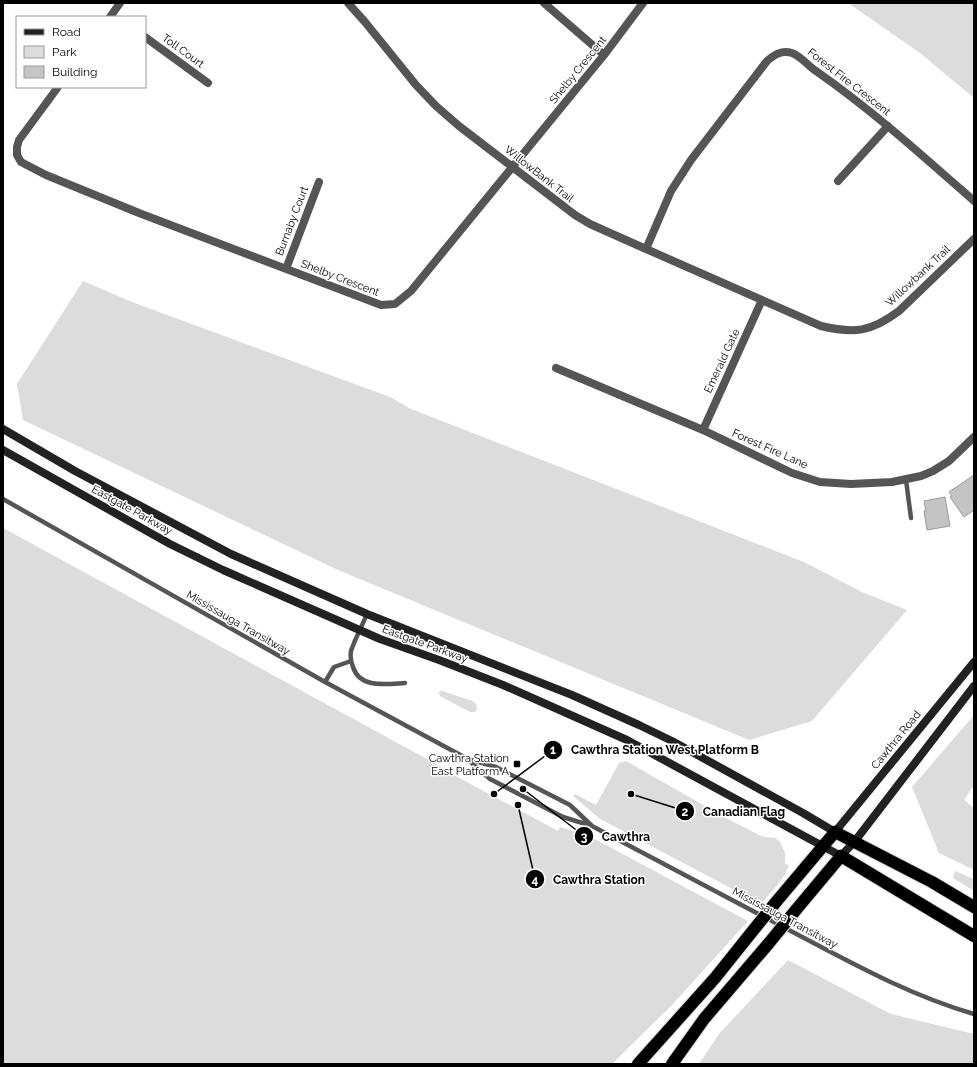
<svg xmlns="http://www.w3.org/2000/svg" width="977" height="1067" viewBox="0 0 977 1067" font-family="Raleway,sans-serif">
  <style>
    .green { fill: #dcdcdc }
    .building { fill: #c4c4c4; stroke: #999 }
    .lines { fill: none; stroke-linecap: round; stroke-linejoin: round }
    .motorway-casing { stroke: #dbdbdb; stroke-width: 14 }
    .service { stroke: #555; stroke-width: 4.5 }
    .minor { stroke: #555; stroke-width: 8 }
    .secondary { stroke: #222; stroke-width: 8 }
    .motorway { stroke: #000; stroke-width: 12 }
    .motorway-bridge-casing { stroke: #dbdbdb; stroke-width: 14; stroke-linecap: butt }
    .motorway-bridge { stroke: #000; stroke-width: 12 }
    .poi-dot { fill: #000; stroke: #fff; stroke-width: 1.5 }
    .labels { text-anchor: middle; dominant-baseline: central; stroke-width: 3; stroke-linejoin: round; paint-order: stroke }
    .street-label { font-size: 11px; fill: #000; stroke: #fff }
    .poi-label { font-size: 11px; fill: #000; stroke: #fff; text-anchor: end }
    .leader { fill: none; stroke: #000; stroke-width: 1.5 }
    .callout-dot { fill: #000; stroke: #fff; stroke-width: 1.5 }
    .mark-label { font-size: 12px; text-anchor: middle; font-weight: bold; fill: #fff }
    .callout-label { font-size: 12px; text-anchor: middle; font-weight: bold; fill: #000; stroke: #fff; stroke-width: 3; stroke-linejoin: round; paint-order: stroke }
  </style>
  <rect width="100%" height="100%" fill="#fff"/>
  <!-- green -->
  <path class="green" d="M848,3H974V98L920,53Z
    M83,281L132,302L390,397L411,409L804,562L862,592L907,610L812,721L749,740L338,570L23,420L17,384Z
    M3,528L449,771L454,775L558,831L560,827L589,836L748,921L673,1004L612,1064H3Z
    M440,691H442L473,701L476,704L477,709L475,712H470L440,696L439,693Z
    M974,715V785L964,800L974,808V870L939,853L912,787Z
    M626,761L726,818L763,837L775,838L780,842L783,848L785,853V864L789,865C784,880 771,892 761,904L600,819L573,796L575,794L596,805L619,763Z
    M955,871L974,879V891L953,878Z
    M788,960L891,1014L974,1034V1064H699L719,1034Z"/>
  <!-- building -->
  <path class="building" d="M974,475V510L964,517L950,497L952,496L949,492Z
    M945,497L950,526L927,530L924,511H926L924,501Z"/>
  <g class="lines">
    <defs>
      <path id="motorway" d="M776,902L835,832L932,882L974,907
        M795,911L841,856L974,936
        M638,1064L715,978L751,933
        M672,1064L704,1019L769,943"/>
    </defs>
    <!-- motorway casing -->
    <use href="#motorway" class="motorway-casing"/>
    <!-- service -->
    <path class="service" d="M906,480L911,518
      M3,499L325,682L466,758L490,779L563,817L592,826C657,861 722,894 787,929C848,961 908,995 974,1014
      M367,614C362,626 355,639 351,651C350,657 351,662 353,667C360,689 387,684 405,683
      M325,682L334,667L351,661
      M468,759L496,767L570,805L591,825"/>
    <!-- minor -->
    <path class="minor" d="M348,3L365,22L416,85L436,106L459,126L575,215L590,224L646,249L821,326C854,334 871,332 899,311L974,239
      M544,3L604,55
      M110,17L120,3
      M145,37L208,83
      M58,87L19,140L17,147V155L21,162L46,175L139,213L381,305L395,304L411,291L604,55L643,3
      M838,181L888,126
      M646,249L671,191L691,160L767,61C774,55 781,50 792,53C801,56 808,66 816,71C872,110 923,156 974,201
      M286,269L319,182
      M556,368L703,430L792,473L820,482L851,484L892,482L921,476L933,471L949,461L974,437
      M703,430L762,300"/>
    <!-- secondary -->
    <path class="secondary" d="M3,429L75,471L231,554L367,614L572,695L639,725L672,741L803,813L835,832L974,662
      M3,450L170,544L223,570L380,639L439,660L503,685L627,740L841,856L855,841L974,686"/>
    <!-- motorway -->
    <use href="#motorway" class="motorway"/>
    <defs>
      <path id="motorway-bridge" d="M751,933L776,902
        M769,943L795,911"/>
    </defs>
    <!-- motorway-bridge casing -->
    <use href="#motorway-bridge" class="motorway-bridge-casing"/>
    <!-- motorway-bridge -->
    <use href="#motorway-bridge" class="motorway-bridge"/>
  </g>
  <!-- markers -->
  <rect class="poi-dot" x="513" y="760" width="8" height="8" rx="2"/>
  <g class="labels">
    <!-- street labels -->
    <g class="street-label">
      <text transform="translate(183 51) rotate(36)">Toll Court</text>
      <text transform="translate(578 70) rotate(-51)">Shelby Crescent</text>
      <text transform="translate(849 82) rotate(38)">Forest Fire Crescent</text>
      <text transform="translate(539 174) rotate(38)">WillowBank Trail</text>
      <text transform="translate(292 221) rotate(-69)">Burnaby Court</text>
      <text transform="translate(918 276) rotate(-43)">Willowbank Trail</text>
      <text transform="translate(340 278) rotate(21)">Shelby Crescent</text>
      <text transform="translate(722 361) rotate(-65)">Emerald Gate</text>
      <text transform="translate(770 449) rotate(24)">Forest Fire Lane</text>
      <text transform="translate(132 510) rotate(29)">Eastgate Parkway</text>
      <text transform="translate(238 623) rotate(30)">Mississauga Transitway</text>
      <text transform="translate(425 644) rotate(20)">Eastgate Parkway</text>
      <text transform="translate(896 740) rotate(-51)">Cawthra Road</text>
      <text transform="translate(785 918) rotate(28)">Mississauga Transitway</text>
    </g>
    <!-- poi labels -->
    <g class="poi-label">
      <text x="509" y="758">Cawthra Station<tspan x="509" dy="13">East Platform A</tspan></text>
    </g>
  </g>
  <!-- callouts -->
  <path class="leader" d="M494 794L553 750M631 794L685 811M523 789L584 836M518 805L535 879"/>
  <g class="callout-dot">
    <circle cx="494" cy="794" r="4"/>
    <circle cx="631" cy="794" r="4"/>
    <circle cx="523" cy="789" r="4"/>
    <circle cx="518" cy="805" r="4"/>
    <circle cx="553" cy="750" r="10"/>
    <circle cx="685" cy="811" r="10"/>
    <circle cx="584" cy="836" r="10"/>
    <circle cx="535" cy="879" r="10"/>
  </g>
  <g class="mark-label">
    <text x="553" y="754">1</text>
    <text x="685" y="816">2</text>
    <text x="584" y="841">3</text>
    <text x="535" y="884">4</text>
  </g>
  <g class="callout-label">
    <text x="665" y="754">Cawthra Station West Platform B</text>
    <text x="744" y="816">Canadian Flag</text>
    <text x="626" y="841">Cawthra</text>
    <text x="599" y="884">Cawthra Station</text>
  </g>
  <!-- border -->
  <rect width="977" height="1067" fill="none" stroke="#000000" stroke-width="8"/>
  <!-- legend -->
  <rect x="16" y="16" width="130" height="72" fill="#ffffff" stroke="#999999"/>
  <rect x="24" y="29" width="20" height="6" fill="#222222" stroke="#999999"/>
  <text x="52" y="36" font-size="12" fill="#000000">Road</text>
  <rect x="24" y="46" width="20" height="12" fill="#dcdcdc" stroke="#999999"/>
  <text x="52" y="56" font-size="12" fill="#000000">Park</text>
  <rect x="24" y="66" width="20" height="12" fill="#c4c4c4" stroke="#999999"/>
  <text x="52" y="76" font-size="12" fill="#000000">Building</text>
</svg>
